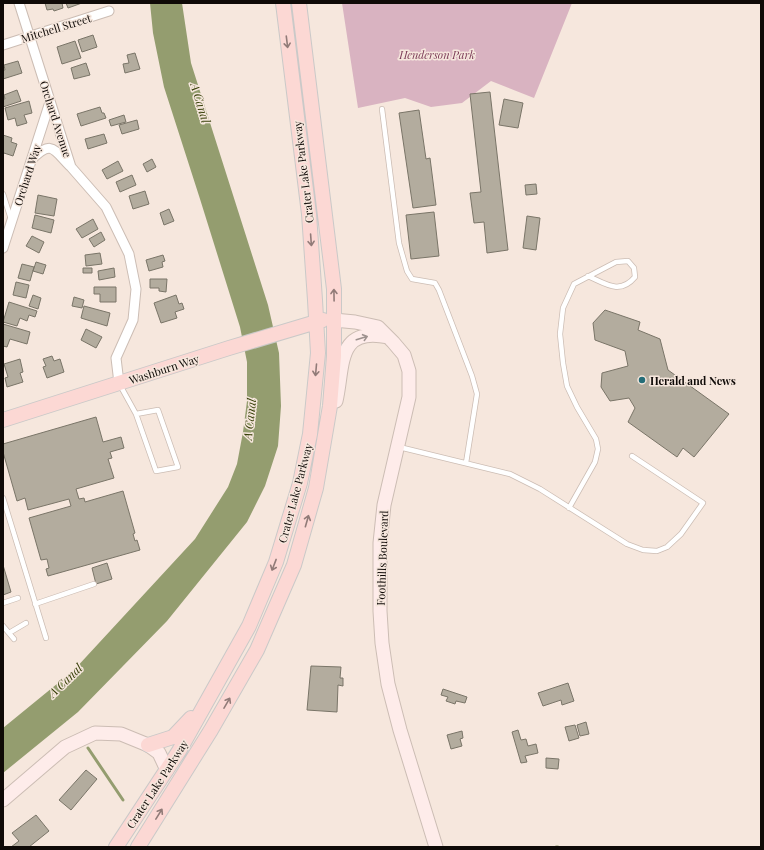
<svg xmlns="http://www.w3.org/2000/svg" width="764" height="850" viewBox="0 0 764 850" font-family="'Playfair Display',serif">
  <style>
    .green { fill: #d9b3c1 }
    .water { fill: #949d6f }
    .lines { fill: none; stroke-linecap: round; stroke-linejoin: round }
    .stream { stroke: #949d6f; stroke-width: 3 }
    .building { fill: #b3ac9e; stroke: #7a7568 }
    .lane-casing { stroke: #ccbdb4; stroke-width: 6 }
    .street-casing { stroke: #ccbdb4; stroke-width: 11 }
    .secondary-casing { stroke: #ccbdb4; stroke-width: 15 }
    .primary-casing { stroke: #cac9c8; stroke-width: 16 }
    .lane { stroke: #fff; stroke-width: 4.5 }
    .street { stroke: #fff; stroke-width: 9 }
    .secondary { stroke: #feecea; stroke-width: 13 }
    .primary { stroke: #fcd8d4; stroke-width: 14 }
    .oneway { stroke: #917b78 }
    .oneway2 { stroke: #9e928f }
    .poi-dot { fill: #246d78; stroke: #f6e7dd; stroke-width: 1.5 }
    .labels { text-anchor: middle; dominant-baseline: central; stroke-width: 3; stroke-linejoin: round; paint-order: stroke }
    .street-label { font-size: 11px; fill: #0f0a07; stroke: #f6e7dd }
    .park-label { font-size: 11px; font-style: italic; fill: #7b3b57; stroke: #f6e7dd }
    .poi-label { font-size: 11px; font-weight: bold; fill: #0f0a07; stroke: #f6e7dd; text-anchor: start }
    .water-label { font-size: 12px; font-style: italic; fill: #384009; stroke: #f6e7dd }
  </style>
  <rect width="100%" height="100%" fill="#f6e7dd"/>
  <!-- green -->
  <path class="green" d="M342,3H572L534,98L491,81L462,103L431,107L405,98L358,108Z"/>
  <!-- water -->
  <path class="water" d="M150,3H182L191,63L268,305L279,353L281,406L278,446L265,486L247,522L167,621L78,712L3,773V728L74,670L195,539L228,487L237,464L243,432L247,401V362L240,327L200,199L164,87L153,33Z"/>
  <g class="lines">
    <!-- stream -->
    <path class="stream" d="M88,748L123,800
      M556,847H558"/>
  </g>
  <!-- building -->
  <path class="building" d="M45,3H62L63,8L54,11L53,9L47,10Z
    M66,3H82L68,8Z
    M93,35L97,47L82,52L78,40Z
    M75,41L81,58L62,64L57,47Z
    M135,53L140,69L125,73L123,64L129,63L127,55Z
    M18,61L22,73L3,79V70H5L4,65Z
    M86,63L90,75L74,79L71,68Z
    M17,90L21,101L3,107V99H5L4,95Z
    M490,92L508,250L487,253L484,222L474,223L470,193L481,192L470,94Z
    M504,99L523,103L518,128L499,125Z
    M29,101L32,113L24,115L27,123L17,126L15,118L8,120L5,108Z
    M100,107L102,113H104L106,118L81,126L77,114Z
    M419,110L426,159L430,158L436,205L413,208L399,113Z
    M124,115L126,122L111,126L109,120Z
    M137,120L139,129L122,134L119,125Z
    M104,134L107,143L88,149L85,139Z
    M3,135L12,138L11,142L17,144L13,156L4,153L3,156Z
    M152,159L156,167L147,172L143,164Z
    M118,161L123,171L107,179L102,170Z
    M132,175L136,185L120,192L116,182Z
    M536,184L537,194L526,195L525,185Z
    M145,191L149,204L133,209L129,196Z
    M38,195L57,199L54,216L35,213Z
    M169,209L174,221L164,225L160,213Z
    M434,212L439,256L411,259L406,215Z
    M35,215L54,220L51,233L32,228Z
    M527,216L540,218L536,250L523,248Z
    M93,219L98,229L82,238L76,229Z
    M101,232L105,240L94,247L89,239Z
    M32,236L44,242L39,253L26,246Z
    M100,253L102,264L86,266L85,255Z
    M163,255L165,261L162,262L163,267L149,271L146,260Z
    M36,262L46,265L43,274L33,271Z
    M22,264L34,267L30,281L18,278Z
    M83,268H92V273H83Z
    M114,268L115,277L99,280L98,271Z
    M150,279H167L166,292L159,291V288H150Z
    M16,282L29,285L26,298L13,295Z
    M94,287H116V302H100V294H94Z
    M33,295L41,298L38,309L29,306Z
    M176,295L179,304L182,303L184,309L175,312L177,318L161,323L154,303Z
    M74,297L84,300L82,308L72,306Z
    M9,302L37,311L35,317L29,315L27,321L20,318L17,326L3,322Z
    M84,306L110,313L107,326L81,318Z
    M605,310L640,322L638,330L660,339L668,370L729,414L694,457L683,448L677,457L628,422L635,408L629,398L610,401L601,387L602,373L628,366L625,351L595,340L593,323Z
    M3,324L30,332L27,344L10,339L7,347L3,346Z
    M86,329L102,337L96,348L81,340Z
    M52,356L54,361L60,359L64,372L47,378L43,367L46,366L43,359Z
    M20,359L23,372L20,373L23,382L7,387L5,378L8,377L4,364Z
    M96,417L103,442L121,437L124,448L110,452L112,458L108,459L114,478L76,489L79,499L84,498L85,502L123,491L135,533L133,534L135,541L137,540L140,550L48,576L46,569L49,568L47,559L41,560L29,518L71,506L69,499L28,510L25,498L17,501L3,452V444Z
    M107,563L112,579L96,584L92,568Z
    M3,565L11,592L3,595Z
    M311,666L341,667L340,678H343V686L338,685L337,712L307,710Z
    M568,683L574,701L562,705L561,700L543,706L538,693Z
    M443,689L467,697L465,703L456,701L455,704L446,701L448,697L441,695Z
    M586,722L589,734L580,736L577,725Z
    M575,725L579,738L569,741L565,727Z
    M518,730L521,740L526,739L528,746L536,744L538,753L525,756L527,762L521,763L512,732Z
    M462,731L463,738L460,739L462,746L451,749L447,735Z
    M546,758L559,759L558,769L546,768Z
    M86,770L97,779L71,810L59,800Z
    M36,815L49,831L29,847H11L19,841L12,833Z"/>
  <g class="lines">
    <defs>
      <path id="lane" d="M382,109L399,243L407,271L412,279L435,283L439,290L472,376L477,394L466,463
        M3,194L11,219
        M120,385L136,414L156,471L178,467L158,410L136,414
        M399,447L510,474L540,489L627,544L643,550L657,551L667,547L681,534L703,503L632,456
        M3,498L46,638
        M569,508L595,462L598,449L596,439L577,407L567,386L563,363L560,334L563,308L574,284L616,262L628,261L634,268L635,277C620,295 606,284 588,276
        M3,603L18,598
        M35,604L94,584
        M3,626L14,639
        M9,633L26,623"/>
      <path id="street" d="M19,3L71,167L106,207L129,254L136,289L133,320L116,358L119,383
        M3,45L109,11
        M32,159C52,140 53,149 70,166
        M3,248L50,102"/>
      <path id="secondary" d="M334,320L355,322L378,327L393,342L404,355L409,371V397L384,505L380,543V611L382,643L388,684L400,730L436,847
        M336,401C344,367 336,326 388,337
        M3,800L65,747L95,733L121,734L148,745L159,753L167,770"/>
      <path id="primary" d="M3,420L229,348L323,320
        M148,745L173,737L191,718
        M116,847L179,751L249,626L276,562L300,483L310,434L318,353L315,300L309,214L283,3
        M138,847L211,730L257,650L294,565L316,488L330,406L334,356V289L299,3"/>
    </defs>
    <!-- lane casing -->
    <use href="#lane" class="lane-casing"/>
    <!-- street casing -->
    <use href="#street" class="street-casing"/>
    <!-- secondary casing -->
    <use href="#secondary" class="secondary-casing"/>
    <!-- primary casing -->
    <use href="#primary" class="primary-casing"/>
    <!-- lane -->
    <use href="#lane" class="lane"/>
    <!-- street -->
    <use href="#street" class="street"/>
    <!-- secondary -->
    <use href="#secondary" class="secondary"/>
    <!-- primary -->
    <use href="#primary" class="primary"/>
  </g>
  <!-- one-way arrows -->
  <defs><path id="oneway-shaft" d="M-6 0H5M1.5-3L5.5 0L1.5 3" fill="none" stroke-width="1.6" stroke-linecap="round" stroke-linejoin="round"/></defs>
  <g class="oneway">
    <use href="#oneway-shaft" transform="translate(287 42) rotate(83)"/>
    <use href="#oneway-shaft" transform="translate(311 240) rotate(86)"/>
    <use href="#oneway-shaft" transform="translate(334 295) rotate(-91)"/>
    <use href="#oneway-shaft" transform="translate(316 370) rotate(95)"/>
    <use href="#oneway-shaft" transform="translate(307 521) rotate(-74)"/>
    <use href="#oneway-shaft" transform="translate(274 565) rotate(111)"/>
    <use href="#oneway-shaft" transform="translate(227 703) rotate(-60)"/>
    <use href="#oneway-shaft" transform="translate(159 814) rotate(-58)"/>
  </g>
  <use class="oneway2" href="#oneway-shaft" transform="translate(362 338) rotate(-17)"/>
  <!-- markers -->
  <circle class="poi-dot" cx="642" cy="380" r="4"/>
  <g class="labels">
    <!-- street labels -->
    <g class="street-label">
      <text transform="translate(56 28) rotate(-17)">Mitchell Street</text>
      <text transform="translate(56 119) rotate(72)">Orchard Avenue</text>
      <text transform="translate(303 172) rotate(-97)">Crater Lake Parkway</text>
      <text transform="translate(27 175) rotate(-72)">Orchard Way</text>
      <text transform="translate(164 369) rotate(-18)">Washburn Way</text>
      <text transform="translate(295 493) rotate(-75)">Crater Lake Parkway</text>
      <text transform="translate(382 558) rotate(-88)">Foothills Boulevard</text>
      <text transform="translate(157 784) rotate(-57)">Crater Lake Parkway</text>
    </g>
    <!-- park labels -->
    <g class="park-label">
      <text x="437" y="54">Henderson Park</text>
    </g>
    <!-- poi labels -->
    <g class="poi-label">
      <text x="650" y="380">Herald and News</text>
    </g>
    <!-- water labels -->
    <g class="water-label">
      <text transform="translate(201 103) rotate(73)">A Canal</text>
      <text transform="translate(249 419) rotate(-84)">A Canal</text>
      <text transform="translate(65 680) rotate(-44)">A Canal</text>
    </g>
  </g>
  <!-- border -->
  <rect width="764" height="850" fill="none" stroke="#0f0a07" stroke-width="8"/>
</svg>
